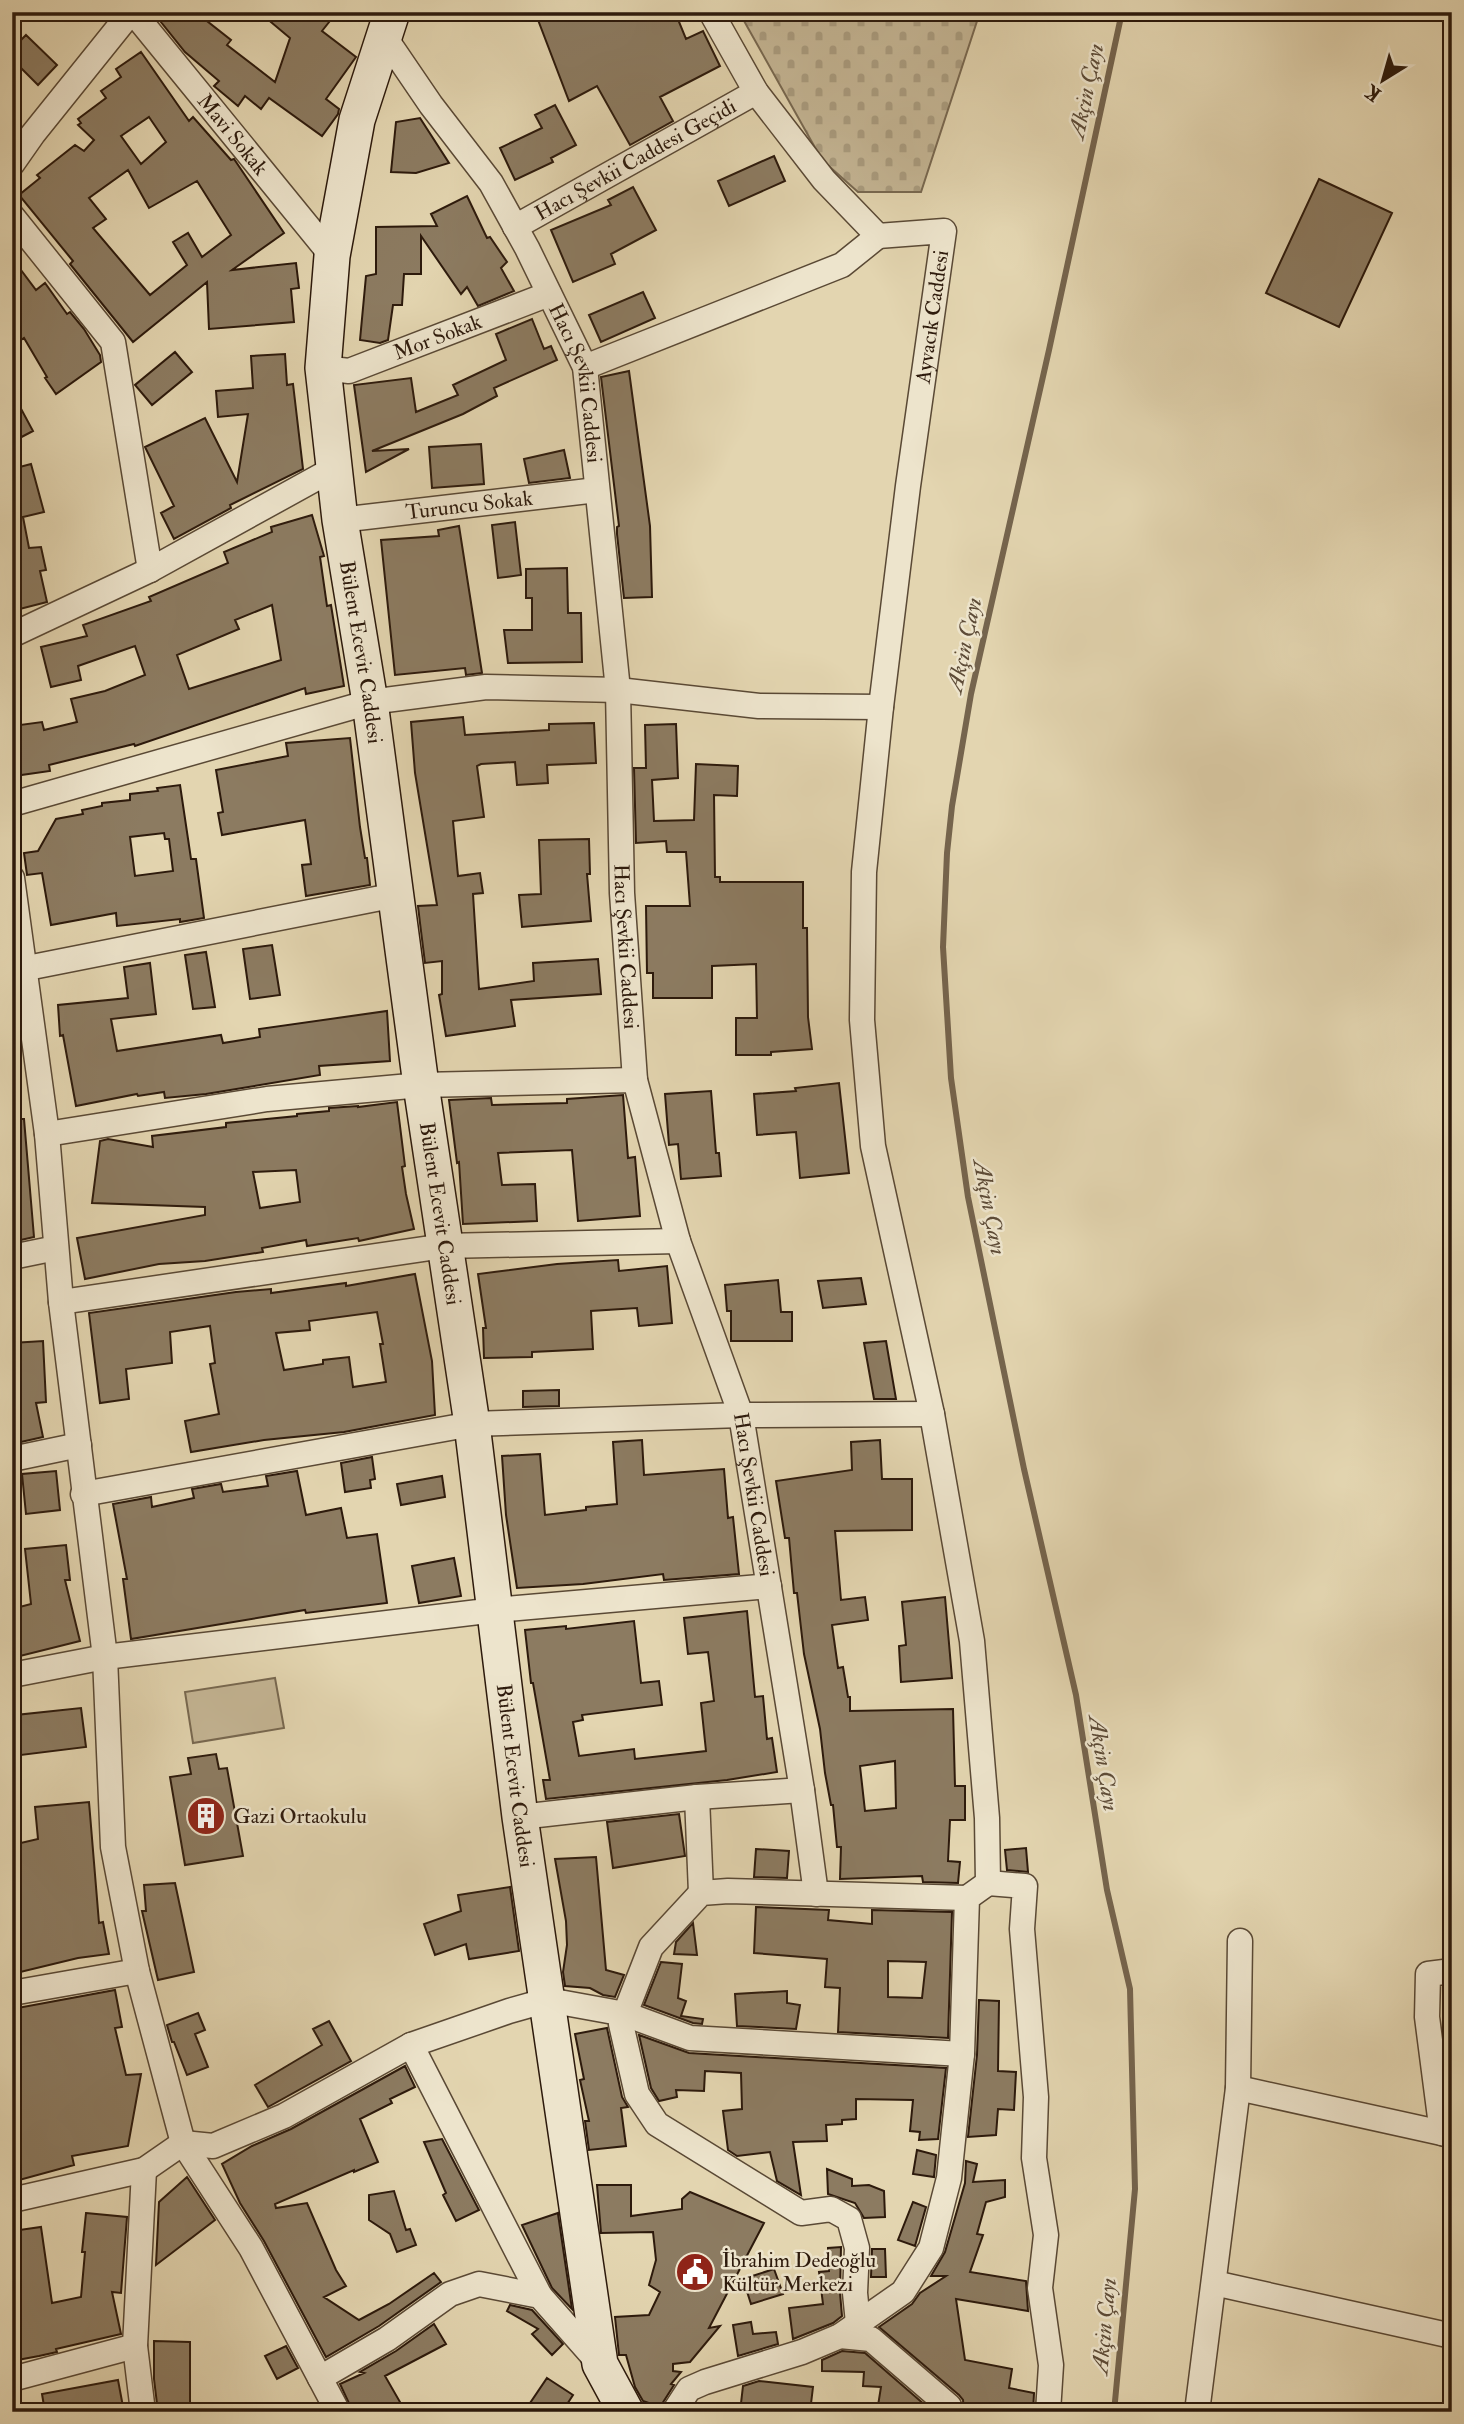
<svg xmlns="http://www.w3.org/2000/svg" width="1464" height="2424" viewBox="0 0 1464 2424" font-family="'IM FELL Double Pica',serif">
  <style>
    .cemetery { fill: url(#cemetery-stones); stroke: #786850; stroke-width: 2 }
    .park { fill: #c4b594; stroke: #786850; stroke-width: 2 }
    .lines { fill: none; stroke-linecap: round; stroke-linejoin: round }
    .stream { stroke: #75644d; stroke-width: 6 }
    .building { fill: #8c7b61; stroke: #2d1a0c; stroke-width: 2; fill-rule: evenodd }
    .street-casing { stroke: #5a4935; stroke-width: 27 }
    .secondary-casing { stroke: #2d1a0c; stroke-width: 38 }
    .street { stroke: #ede4cc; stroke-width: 24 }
    .secondary { stroke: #ede4cc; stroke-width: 35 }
    .labels { text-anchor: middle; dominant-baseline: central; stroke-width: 5; stroke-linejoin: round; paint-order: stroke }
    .street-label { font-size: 21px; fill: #2d1a0c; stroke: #ede4cc }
    .poi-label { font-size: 21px; fill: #2d1a0c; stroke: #ede4cc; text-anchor: start }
    .water-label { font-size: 23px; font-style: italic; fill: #5d4b37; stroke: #ede4cc }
  </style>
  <defs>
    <pattern id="cemetery-stones" width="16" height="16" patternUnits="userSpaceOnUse" patternTransform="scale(1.75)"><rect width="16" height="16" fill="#c4b594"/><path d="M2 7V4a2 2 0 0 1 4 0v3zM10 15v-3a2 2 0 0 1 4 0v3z" fill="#a99b7e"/></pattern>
  </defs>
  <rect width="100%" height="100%" fill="#e3d5b0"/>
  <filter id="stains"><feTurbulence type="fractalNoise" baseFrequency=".00286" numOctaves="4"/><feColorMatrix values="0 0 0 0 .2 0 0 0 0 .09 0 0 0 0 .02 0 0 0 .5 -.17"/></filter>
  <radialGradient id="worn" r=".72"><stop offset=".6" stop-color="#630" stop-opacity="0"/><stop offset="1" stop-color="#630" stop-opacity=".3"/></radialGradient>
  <!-- cemetery -->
  <path class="cemetery" d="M739,12H980L921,192H858L822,160Z"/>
  <!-- park -->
  <path class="park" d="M275,1678L284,1728L193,1743L185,1692Z"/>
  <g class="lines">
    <!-- stream -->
    <path class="stream" d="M1114,2412L1135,2189L1130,1989L1107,1890L1076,1695L1024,1469L968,1197L951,1078L943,947L947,853L952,806L971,694L1049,350L1122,12"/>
  </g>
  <!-- building -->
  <path class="building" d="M169,12H215L207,21L231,40L227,45L275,82L290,38L259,12H337L322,31L356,57L326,99L339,109L338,114L322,136L269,98L261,109L245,96L238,106L214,86L219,81L185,52L161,22Z
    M535,12H675L686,39L703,31L720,66L660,97L673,121L630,145L597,86L569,101Z
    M26,35L57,65L38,85L12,59V49Z
    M141,52L189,121L193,117L231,160L234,159L284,233L232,270L296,263L299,288L291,289L294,322L209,329L207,282L133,342L70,264L73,261L19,195L40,178L37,175L75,145L84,151L94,140L78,125L81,123L78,119L106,98L101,91L121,77L116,69ZM149,117L166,142L141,164L121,136ZM128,170L149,208L197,181L231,235L202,257L188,233L173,242L187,265L150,295L93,228L106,219L89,198Z
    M555,105L576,145L551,158L553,162L515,180L500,148L542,128L535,115Z
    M420,118L449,163L416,173L391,172L396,122Z
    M774,156L785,181L729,206L718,181Z
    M1319,179L1392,213L1339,327L1266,293Z
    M633,187L656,230L611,254L615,264L573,282L551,230L611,205L608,200Z
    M467,196L487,238L490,237L507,262L501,268L514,291L478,306L467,287L461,294L421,236V274H404L402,305H393L388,340L380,343L360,340L366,276L376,274V227L437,226L431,214Z
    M12,258L36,290L45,283L67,314L70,312L84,329L100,355L101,362L56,394L45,378L47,377L24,338L12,346Z
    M643,292L655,318L601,342L589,315Z
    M532,319L544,349L551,346L557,360L494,388L497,396L463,414L372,451L409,449L366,472L354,385L411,378L416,412L458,395L453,385L506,360L496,334Z
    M175,352L192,372L152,405L135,385Z
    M285,354L287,385L293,384L303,469L230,505L231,508L174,539L161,513L174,506L145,447L205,418L237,482L248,414L218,417L216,391L253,388L251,356Z
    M629,371L650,526L652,597L624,598L617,534V527L619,526L601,377Z
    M12,392L33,431L12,442Z
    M481,444L484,484L432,488L429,447Z
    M564,450L570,478L529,483L524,459Z
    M31,464L44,512L23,517L29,548L41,547L46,570L40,571L47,602L12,611V469Z
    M312,515L324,556L320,557L327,606L331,605L344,686L306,694L305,688L135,746L134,744L49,765L50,771L14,776L12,726L42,722L44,730L77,722L71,699L105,691L145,675L135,646L78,666L81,680L51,687L41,647L87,636L83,625L151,601L149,597L228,563L224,552L272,532L271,527ZM272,605L281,660L189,689L177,655L239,629L235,620Z
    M515,522L521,575L498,578L492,525Z
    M459,526L482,673L466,675L465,668L395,675L381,540L439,536L438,530Z
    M567,568L568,613H581L582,662L508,663L504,630H532V598H526V569Z
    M463,717L465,735L549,730V724L594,723L596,763L547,765L548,783L517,785L515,762L481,764L477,766L484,817L453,821L458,876L480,873L483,893L473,894L479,989L534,981L533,963L598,959L601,994L511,1000L515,1026L446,1036L439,995L442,994V961L425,963L420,923L418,906L437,905L415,773L411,722Z
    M676,724L678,778L652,780L654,821L694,820L696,764L738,766L737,796L714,795L715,877H720V882H803V928H807L808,1017L812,1049L771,1052V1055H736V1018H757L756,964L712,966V998H653V973H647L646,906H690L686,852H667L666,841L636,843L634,768H646L645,725Z
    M350,738L360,827L365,858H367L370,885L306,896L302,865L311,864L305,820L222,835L218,813L223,812L216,770L288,756L286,743Z
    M180,785L191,859H196L204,918L180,922V919L117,926L116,913L51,925L42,873L27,875L24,853L38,851L56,819L83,814L82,810L102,806V803L130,800V794L158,791L157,788ZM164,833L165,839H169L173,871L135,876L130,837Z
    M589,839L590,874H587L591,921L522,927L519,895L541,894L539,840Z
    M272,945L280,995L250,999L243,949Z
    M206,952L215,1007L193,1009L185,955Z
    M150,963L156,1014L111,1019L117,1051L221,1035L223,1043L260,1037L259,1029L387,1011L390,1061L319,1066L320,1075L206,1094L165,1098L164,1092L138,1096L137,1094L76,1106L63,1035L60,1036L58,1005L128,998L124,967Z
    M839,1083L849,1173L800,1178L796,1132L757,1135L754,1094L796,1091L795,1088Z
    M711,1091L716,1153H719L721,1176L681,1179L678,1144L669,1145L665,1094Z
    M623,1095L628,1158L635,1157L640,1216L578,1221L572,1150L498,1153L502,1185L535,1184L537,1221L463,1224L459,1162L457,1163L449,1100L491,1098L492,1105L567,1103V1099Z
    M397,1102L405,1166L402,1167L406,1194L414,1229L359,1241L358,1238L307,1246L306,1240L262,1248L263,1252L205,1261L159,1264L85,1279L77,1238L205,1215V1207L92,1203L100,1141L108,1139L153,1147L152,1136L226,1127V1123L297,1116V1114L329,1111V1108L358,1106V1107ZM296,1170L300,1202L260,1208L253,1172Z
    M12,1119H24L34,1237L12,1242Z
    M618,1260L619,1271L667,1266L672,1323L639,1326L637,1308L591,1311L593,1349L532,1352V1357L484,1358L483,1328H486L478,1274L557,1264Z
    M415,1274L432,1361L435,1415L344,1432L264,1440L191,1452L185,1421L219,1414L210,1364L215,1363L210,1326L170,1332L172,1363L126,1369L129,1399L100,1403L89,1313L236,1292L271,1289V1293L346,1283V1286ZM377,1312L383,1344H380L386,1382L353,1387L349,1357L323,1360V1364L284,1370L276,1333L310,1330L309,1321Z
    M861,1278L866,1304L823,1308L818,1281Z
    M778,1280L781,1312H792V1341H731V1311H727L725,1285Z
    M43,1341L46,1402L36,1403L43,1437L12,1444V1343Z
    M886,1341L896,1399H874L864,1343Z
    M559,1390V1406L523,1407V1391Z
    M642,1440L644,1475L724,1469L728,1518L733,1517L739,1574L664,1580L663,1574L583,1584L517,1588L506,1515L502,1456L540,1454L545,1515L586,1510V1507L617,1504L613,1442Z
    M880,1440L882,1479H912V1530L835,1531L841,1600L865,1597L868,1620L832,1625L838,1668L843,1667L848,1697H850V1711L953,1709L955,1786H965V1820H950L948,1861L960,1862L958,1883L923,1882L922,1876L840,1879L841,1847H837L833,1805H831L825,1773L820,1729L804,1654L797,1593H794L789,1538H785L776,1481L852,1470L851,1442ZM895,1761L896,1808L865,1811L860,1766Z
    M372,1457L375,1479L370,1480L371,1488L345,1492L341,1463Z
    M56,1471L60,1510L26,1514L22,1474Z
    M297,1471L306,1515L341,1508L347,1538L377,1534L387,1603L306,1613L305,1610L131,1639L123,1579H127L113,1504L151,1497L152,1507L194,1498L192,1489L221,1484L223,1492L268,1486L266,1476Z
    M442,1476L445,1497L401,1505L397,1484Z
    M66,1545L70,1580H65L80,1641L12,1658V1609L31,1604L25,1549Z
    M454,1558L461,1596L419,1603L412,1566Z
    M945,1597L952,1678L901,1682L899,1646L906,1645L902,1602Z
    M747,1611L755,1697L763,1696L767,1739L772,1738L777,1772L727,1780L546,1799L543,1780H550L533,1683H531L525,1630L566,1626V1629L634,1621L641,1683L659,1681L662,1705L582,1715L583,1720L573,1722L579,1756L634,1749L635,1759L706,1751L701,1703L714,1701L708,1652L688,1654L684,1618Z
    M81,1708L86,1747L21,1755L16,1715Z
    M216,1754L219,1769L227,1768L243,1856L185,1865L170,1777L191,1774L188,1758Z
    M89,1802L99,1923L103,1922L109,1954L78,1958L12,1974V1845L38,1839L35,1807Z
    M679,1814L685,1856L613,1868L607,1822Z
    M1026,1848L1028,1872L1007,1870L1005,1850Z
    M756,1849L789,1851L787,1878L754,1877Z
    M596,1857L606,1970L624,1975L615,1997L603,1995L590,1988L565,1986L563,1972L567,1945L566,1921L555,1859Z
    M175,1883L194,1972L158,1980L142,1911H146L144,1885Z
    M510,1887L519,1951L469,1959L466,1944L435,1955L424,1924L461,1911L458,1895Z
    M756,1907L829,1910L828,1920L872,1924V1910L952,1912L948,2038L838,2032L840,1988L825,1987L827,1959L754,1953ZM888,1961L926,1962L922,1998L888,1997Z
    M693,1923L697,1955L674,1954L676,1942Z
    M661,1962L682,1964L678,1998L686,2001L681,2016L703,2019L702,2024L693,2023L644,2005Z
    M115,1990L122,2027L115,2028L126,2075L141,2074L128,2146L72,2156L74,2165L12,2182V2043H16L12,2009Z
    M787,1991V2003L800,2005L796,2029L737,2026L735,1994Z
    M979,2000L999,2001L998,2071L1016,2072L1014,2110L998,2109L996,2135L968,2137L977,2055Z
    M198,2013L205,2030L195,2034L208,2067L187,2075L174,2042H172L167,2025Z
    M329,2021L351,2061L268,2107L255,2085L322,2045L313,2029Z
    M607,2028L622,2097L628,2107L621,2108L626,2146L589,2150L585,2121H589L580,2080L584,2079L575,2034Z
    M639,2035L689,2053L946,2068L938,2139L919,2140L920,2132L910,2131L913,2100L856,2099V2119L842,2120V2124L826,2125L827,2141L793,2142L801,2195L777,2181L770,2152L737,2156L728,2150L723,2111L742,2109L741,2073L705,2071L704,2091L676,2090L677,2097L659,2101L651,2088Z
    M405,2066L415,2087L390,2099L392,2103L360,2119L378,2162L354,2172V2170L275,2204L276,2208L307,2203L336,2270L346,2286L324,2297L359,2320L389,2304L434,2273L441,2282L379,2326L326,2357L264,2241L240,2203L222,2164L252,2146L291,2129Z
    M442,2139L479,2210L456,2221L443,2195L446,2193L424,2142Z
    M917,2150L936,2155L934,2177L913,2174Z
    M966,2161L977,2164L973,2182L1005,2180V2197L986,2202L977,2234L983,2235L970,2272L1026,2281L1028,2311L956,2299L965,2360L1012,2369L1009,2388L1034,2393L1033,2412H964L963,2400L959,2395L879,2327L912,2304L920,2293L946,2276H931L945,2252L965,2183Z
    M827,2169L852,2179V2186L869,2185L884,2191L885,2217L864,2218L855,2203L828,2194Z
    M187,2177L215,2220L156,2265L159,2202Z
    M597,2185H631V2216L682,2209V2199L690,2192L764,2223L709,2328L720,2326L690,2362L673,2364V2371L681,2372L671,2384L674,2385L660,2407L643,2401L635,2387L626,2355H619L615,2317L649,2315L660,2292L649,2285L656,2260L653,2232L601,2233Z
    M394,2191L406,2230L410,2229L416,2245L397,2252L390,2234L369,2220V2195Z
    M913,2202L926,2207L915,2246L898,2240Z
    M86,2213L127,2217L121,2293L112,2292L121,2334L56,2349L57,2352L39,2356L12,2361V2231L41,2227L52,2303L81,2297L85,2252H82Z
    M558,2213V2214L572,2309L552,2288L522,2225Z
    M841,2247L840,2293L842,2316L833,2323L793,2339L789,2308L823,2304L819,2272L829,2271L828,2248Z
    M872,2249H885L886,2277H871Z
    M774,2269L783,2294L751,2304L743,2279Z
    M510,2305L532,2310L563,2344L552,2355L532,2334L538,2329L507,2311Z
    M751,2322L753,2334L776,2332L778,2344L738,2356L733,2325Z
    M434,2324L446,2344L385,2376L400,2402L382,2412H353L340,2384L364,2373L360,2372L396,2351Z
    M154,2341L190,2342V2412H158L154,2379Z
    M286,2346L298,2368L277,2379L265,2356Z
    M842,2351L865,2353L933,2412H877L881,2387L863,2386L864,2372L822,2371V2360Z
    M547,2378L573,2395L562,2412H524Z
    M118,2380L124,2412H45L42,2394Z
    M759,2381L813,2387L810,2412H740L743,2386Z"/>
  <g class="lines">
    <defs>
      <g id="street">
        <path id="s1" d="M133,12L332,256"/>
        <path id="s2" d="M384,36L431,105L491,183L527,248L585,367L618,690L622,893L635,1080L678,1241L741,1415L802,1790L816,1894"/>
        <path d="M12,164L33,134L131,12"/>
        <path d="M12,216L113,342L150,570"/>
        <path id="s3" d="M515,227L756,92"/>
        <path d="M585,367L842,265L878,236"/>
        <path id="s4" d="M323,368L349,371L549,294"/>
        <path id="s5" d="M340,520L597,490"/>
        <path d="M12,635L150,570L335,468"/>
        <path d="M12,804L370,702L486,687L618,690L759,706L881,707"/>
        <path d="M12,878L47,1134L61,1302L105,1657L113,1847L137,1971L183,2143L251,2248L338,2412"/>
        <path d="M12,971L396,895"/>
        <path d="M47,1134L267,1099L421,1085L635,1080"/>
        <path d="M12,1257L56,1248"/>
        <path d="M61,1302L444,1246L678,1241"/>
        <path d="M12,1459L79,1445"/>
        <path d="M83,1494L472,1424L741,1415L932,1414"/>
        <path d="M12,1675L105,1657L495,1610L769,1586"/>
        <path d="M697,1797L701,1893"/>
        <path d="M520,1817L697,1797L802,1790"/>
        <path d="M988,1883L1025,1886L1022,1929L1036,2097L1034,2158L1046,2235L1040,2288L1051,2365L1048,2412"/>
        <path d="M1452,1971L1428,1974L1427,2017L1442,2133L1452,2136"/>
        <path d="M12,1993L137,1971"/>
        <path d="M411,2045L540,2296"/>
        <path d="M1238,2088L1442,2133"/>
        <path d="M12,2200L144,2170L183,2143L213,2146L284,2116L411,2045L509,2011L548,2000L625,2014L690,2038L962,2054"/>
        <path d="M1214,2283L1452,2336"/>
        <path d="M858,2323L855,2293L857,2248L849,2219L831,2209L801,2213L657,2124L637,2094L621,2024L651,1947L701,1893L728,1891L967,1898"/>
        <path d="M840,2336L871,2339L949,2406V2412"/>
        <path d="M320,2378L387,2339L450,2294L479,2284L540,2296L599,2363"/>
        <path d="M12,2379L135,2346"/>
        <path d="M143,2412L135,2346L144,2170"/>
        <path id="s6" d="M674,2412L689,2389L705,2382L802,2352L840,2336L903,2292L931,2248L949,2178L962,2054L967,1898L988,1883L987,1818L972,1641L932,1414L873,1146L862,1020L864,872L881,707L908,486L944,231L878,236L824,180L756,92L711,12"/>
        <path d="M1197,2412L1238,2088L1240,1941"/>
      </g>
      <g id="secondary">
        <path id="s7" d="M392,12L357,120L332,256L323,368L340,520L370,702L421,1085L472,1424L520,1817L600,2364L626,2412"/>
      </g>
    </defs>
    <!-- street casing -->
    <use href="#street" class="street-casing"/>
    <!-- secondary casing -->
    <use href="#secondary" class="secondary-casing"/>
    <!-- street -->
    <use href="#street" class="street"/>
    <!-- secondary -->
    <use href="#secondary" class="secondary"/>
  </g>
  <!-- icons -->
  <defs>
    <symbol id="building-disc" viewBox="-11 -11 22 22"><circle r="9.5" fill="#8f2418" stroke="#ede4cc"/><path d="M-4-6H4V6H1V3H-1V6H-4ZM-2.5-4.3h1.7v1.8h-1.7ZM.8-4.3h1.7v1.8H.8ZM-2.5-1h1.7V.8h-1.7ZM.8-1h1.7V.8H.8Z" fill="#fff"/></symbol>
    <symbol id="civic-disc" viewBox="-11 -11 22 22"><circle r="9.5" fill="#8f2418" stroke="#ede4cc"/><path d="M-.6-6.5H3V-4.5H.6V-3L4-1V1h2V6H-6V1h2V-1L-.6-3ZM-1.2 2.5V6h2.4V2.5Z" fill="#fff"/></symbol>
  </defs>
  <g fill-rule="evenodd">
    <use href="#building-disc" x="184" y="1794" width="44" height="44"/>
    <use href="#civic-disc" x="673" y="2250" width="44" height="44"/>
  </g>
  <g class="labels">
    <!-- street labels -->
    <g class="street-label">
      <text stroke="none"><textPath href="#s1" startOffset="158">Mavi Sokak</textPath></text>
      <text stroke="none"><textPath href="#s3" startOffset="138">Hacı Şevkii Caddesi Geçidi</textPath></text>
      <text stroke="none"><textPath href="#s6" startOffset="2277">Ayvacık Caddesi</textPath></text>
      <text stroke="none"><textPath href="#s4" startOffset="121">Mor Sokak</textPath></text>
      <text stroke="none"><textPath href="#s2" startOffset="402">Hacı Şevkii Caddesi</textPath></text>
      <text stroke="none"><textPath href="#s5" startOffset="130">Turuncu Sokak</textPath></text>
      <text stroke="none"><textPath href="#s7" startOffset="651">Bülent Ecevit Caddesi</textPath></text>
      <text stroke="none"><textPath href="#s2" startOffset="970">Hacı Şevkii Caddesi</textPath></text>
      <text stroke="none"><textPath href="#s7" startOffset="1218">Bülent Ecevit Caddesi</textPath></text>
      <text stroke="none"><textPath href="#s2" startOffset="1536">Hacı Şevkii Caddesi</textPath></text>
      <text stroke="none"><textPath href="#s7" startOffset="1785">Bülent Ecevit Caddesi</textPath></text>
    </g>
    <!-- poi labels -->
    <g class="poi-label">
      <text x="233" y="1816">Gazi Ortaokulu</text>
      <text x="722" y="2260">İbrahim Dedeoğlu<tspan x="722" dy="24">Kültür Merkezi</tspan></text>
    </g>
    <!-- water labels -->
    <g class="water-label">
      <text transform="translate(1086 91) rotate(-78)">Akçin Çayı</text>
      <text transform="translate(964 645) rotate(-78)">Akçin Çayı</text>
      <text transform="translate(990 1207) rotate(79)">Akçin Çayı</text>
      <text transform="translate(1104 1763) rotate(81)">Akçin Çayı</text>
      <text transform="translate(1104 2326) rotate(-85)">Akçin Çayı</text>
    </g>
  </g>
  <!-- margin -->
  <rect width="1464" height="2424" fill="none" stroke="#e3d5b0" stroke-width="42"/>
  <rect x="14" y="14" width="1436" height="2396" fill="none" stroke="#2d1a0c" stroke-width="3.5"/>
  <rect x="21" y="21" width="1422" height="2382" fill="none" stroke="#2d1a0c" stroke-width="2"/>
  <!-- north arrow -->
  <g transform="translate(1383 80) rotate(217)" stroke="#ede4cc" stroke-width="5" paint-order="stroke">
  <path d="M0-5L12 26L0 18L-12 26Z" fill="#2d1a0c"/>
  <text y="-10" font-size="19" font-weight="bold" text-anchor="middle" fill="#2d1a0c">K</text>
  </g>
  <rect width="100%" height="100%" filter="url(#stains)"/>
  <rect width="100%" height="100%" fill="url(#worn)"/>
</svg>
